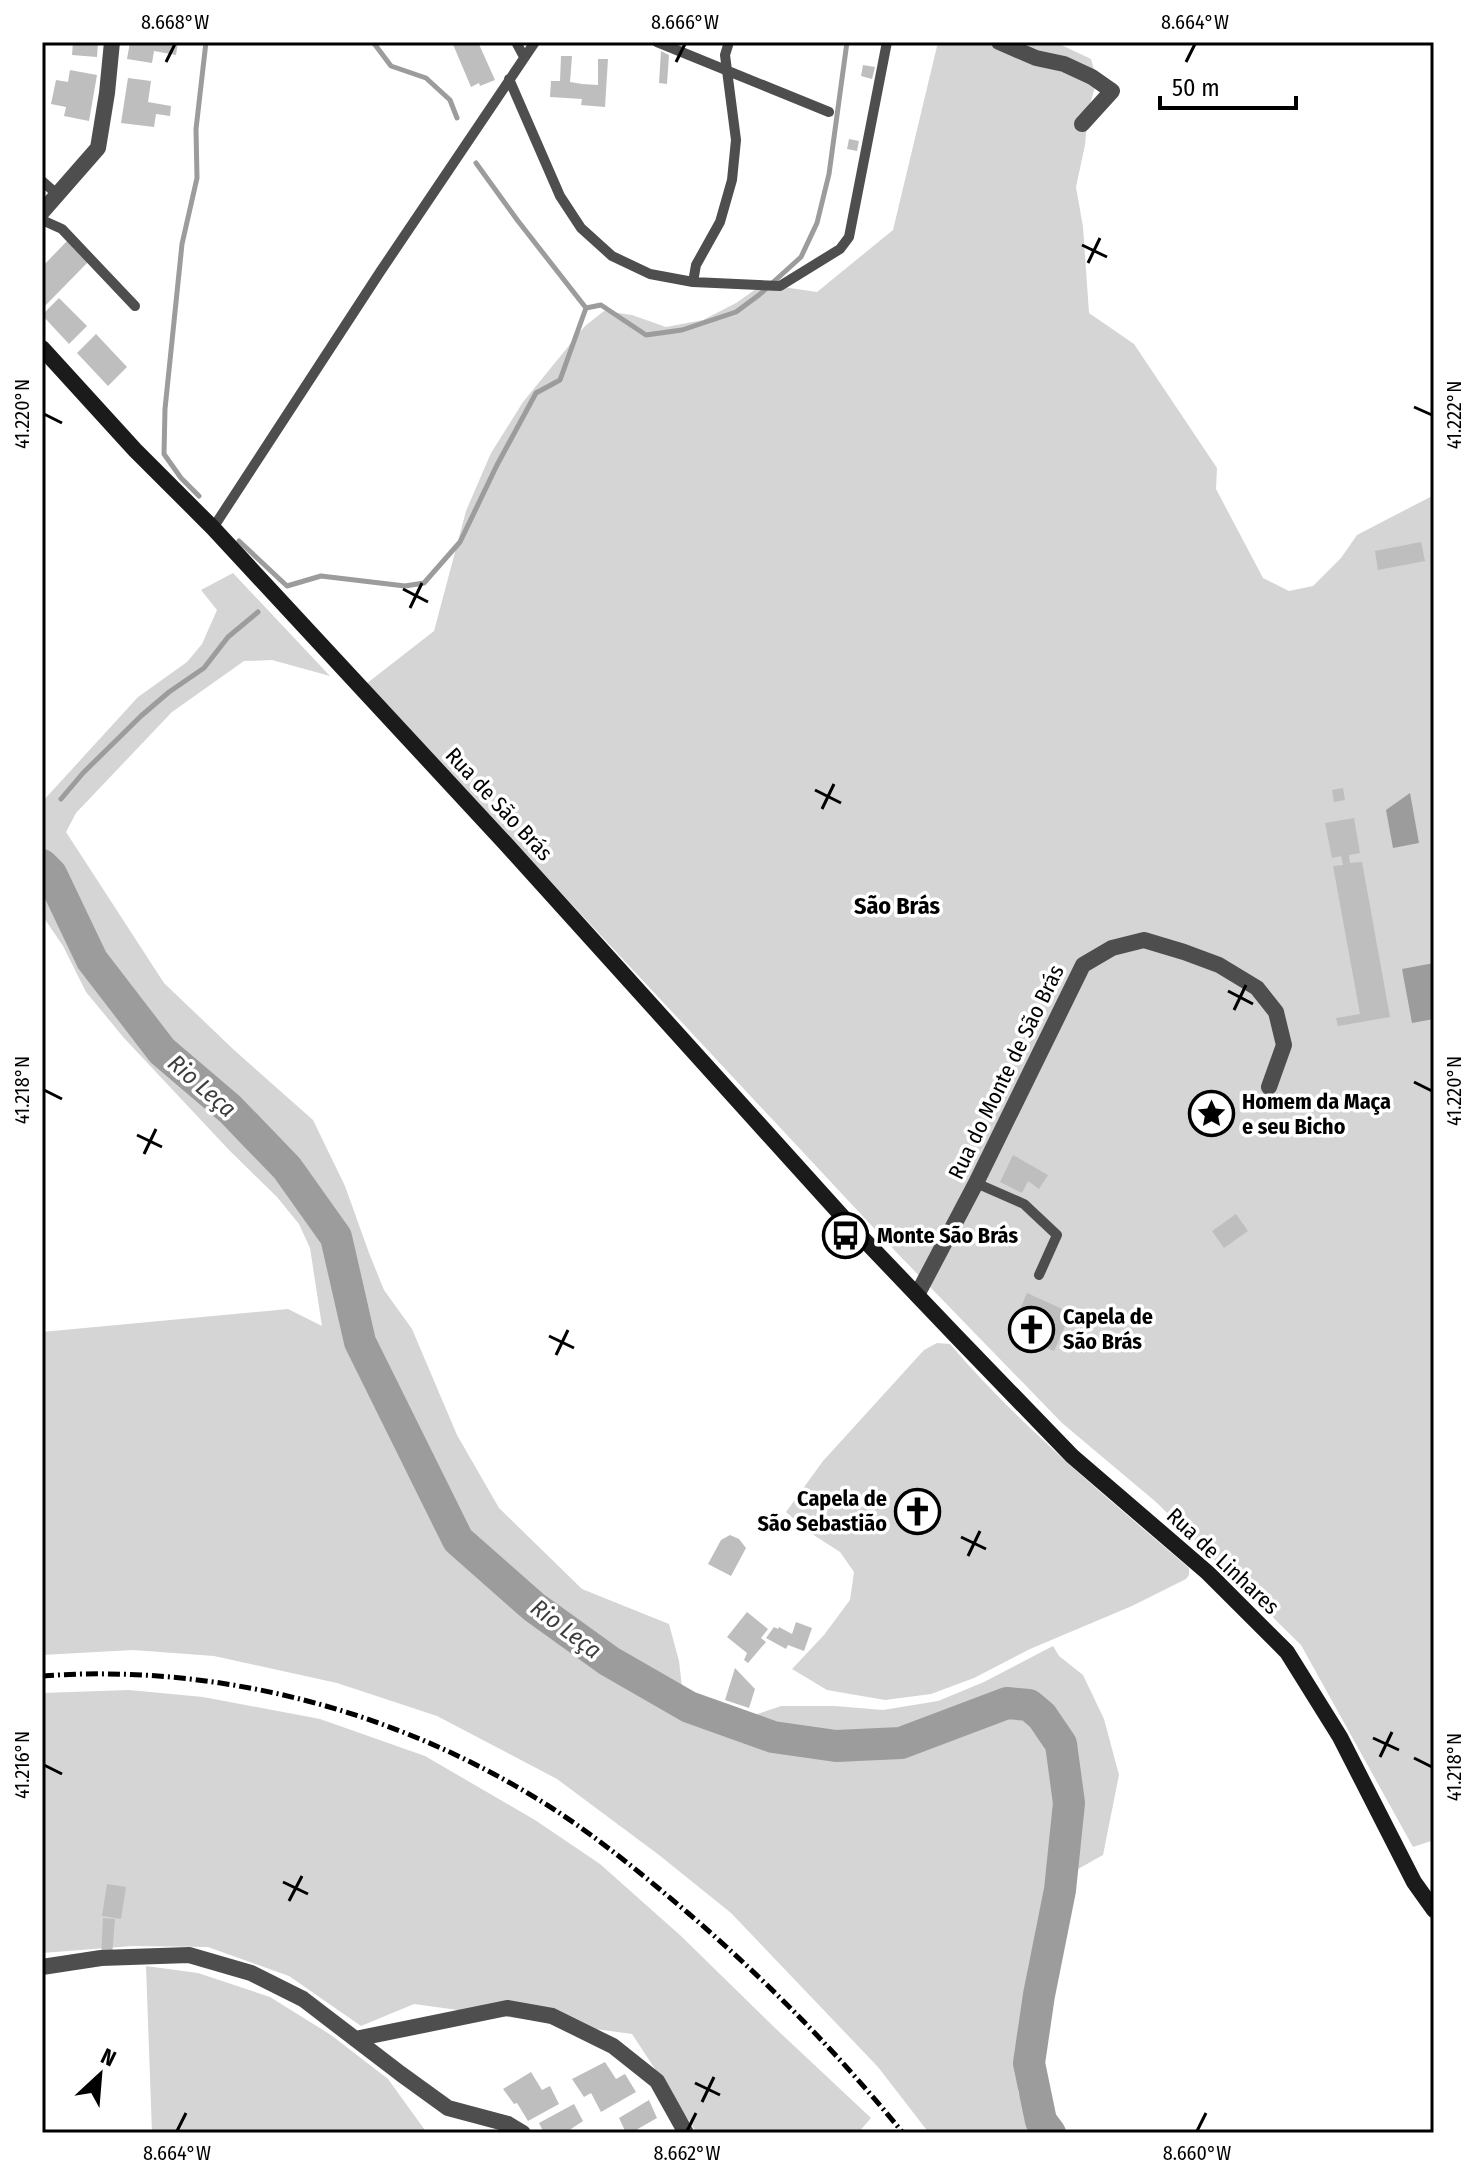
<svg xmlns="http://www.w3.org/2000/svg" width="1476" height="2175" viewBox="0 0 1476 2175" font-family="'Fira Sans Condensed',sans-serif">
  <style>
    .green { fill: #d5d5d5 }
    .water { fill: #9c9c9c }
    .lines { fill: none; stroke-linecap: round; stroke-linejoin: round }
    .stream { stroke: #9c9c9c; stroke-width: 5 }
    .river { stroke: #9c9c9c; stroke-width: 32 }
    .building { fill: #bebebe }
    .lane { stroke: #4e4e4e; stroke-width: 10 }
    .street { stroke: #4e4e4e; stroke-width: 16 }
    .secondary { stroke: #1b1b1b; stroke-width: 16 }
    .rail { stroke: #000; stroke-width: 5; stroke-dasharray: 12 4 2 4; stroke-linecap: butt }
    .ticks { fill: none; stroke: #000; stroke-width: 3 }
    .labels { text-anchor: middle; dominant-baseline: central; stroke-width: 7; stroke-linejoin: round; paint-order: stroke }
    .street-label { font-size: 22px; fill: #000; stroke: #fff }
    .poi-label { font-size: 22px; font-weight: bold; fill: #000; stroke: #fff; text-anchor: start }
    .neighbourhood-label { font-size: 24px; font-weight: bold; fill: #000; stroke: #fff }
    .water-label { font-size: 24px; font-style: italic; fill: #3d3d3d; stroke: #fff }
    .neatline { fill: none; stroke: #000; stroke-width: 3 }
    .ticks-label { font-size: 20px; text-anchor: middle; fill: #000 }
  </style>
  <rect width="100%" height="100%" fill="#fff"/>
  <!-- green -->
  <path class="green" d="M938,42H1055L1091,59L1097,80L1088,111L1085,145L1076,187L1083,227L1089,313L1134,344L1217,468L1216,489L1263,578L1289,591L1313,586L1341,558L1357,535L1434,495V1840L1413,1847L1301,1645L1156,1502L1062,1423L899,1255L366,684L434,631L466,511L491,453L523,402L585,326L604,311L632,315L666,327L703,320L736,303L763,284L817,292L893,230Z
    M233,573L330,676L272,660L244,661L172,712L76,813L66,832L164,983L233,1049L313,1120L345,1186L369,1253L384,1290L412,1329L457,1435L499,1508L582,1589L669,1624L679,1661L682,1687L752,1716L781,1706H835L883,1710L938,1701L984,1682L1053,1646L1059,1656L1083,1675L1104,1719L1119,1775L1103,1855L1046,1887L1018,2035V2092L1038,2133H929L878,2067L731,1913L659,1855L557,1779L437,1716L337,1683L214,1656L133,1650L42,1655V1332L288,1309L322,1326L310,1248L299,1224L277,1197L229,1150L124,1038L86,992L63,946L42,915V802L138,697L187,662L202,644L217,610L201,590Z
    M937,1343L950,1344C1021,1427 1106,1497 1189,1568V1575L1186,1579L1132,1606L1030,1649L974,1678L931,1694L885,1700L827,1690L792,1669L824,1635L850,1600L854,1572L840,1552L809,1532L786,1512L823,1461L924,1350Z
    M129,1690L203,1697L320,1719L425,1756L535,1820L600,1864L681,1936L774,2027L871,2118L858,2133H697L632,2034L414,2004L361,2026L289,1976L208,1947L133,1946L42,1953V1693Z
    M146,1966L198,1973L270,1997L331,2035L388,2079L427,2133H152Z"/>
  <!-- water -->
  <path class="water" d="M1410,793L1419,843L1393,848L1386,810Z
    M1434,963V1019L1412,1023L1402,969Z"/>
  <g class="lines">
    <!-- stream -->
    <path class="stream" d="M373,42L391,66L426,78L450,100L457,118
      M586,308L601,305L646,335L682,330L736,312L759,295L801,257L817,223L829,174L847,42
      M199,496L181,478L164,454L165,409L182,244L197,178L196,129L206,42
      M239,541L287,586L321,576L405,586L424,583L460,542L497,465L536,393L560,380L586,308L518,221L476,163
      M61,799L83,773L141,716L169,692L204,668L228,637L258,612"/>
    <!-- river -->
    <path class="river" d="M42,865L51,874L92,960L162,1051L230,1109L287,1168L336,1237L360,1342L458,1540L534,1607L609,1661L689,1707L773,1737L836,1746L901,1743L1007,1703L1029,1705L1042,1716L1061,1744L1069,1803L1060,1890L1039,1995L1029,2063L1041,2121L1050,2133"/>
  </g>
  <!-- building -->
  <path class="building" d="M73,42H98L97,57L72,55Z
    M130,42H178L176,55L154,51L152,63L127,59Z
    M452,42H478L495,80L480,86L479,83L471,87Z
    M661,51L669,55L667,84L659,83Z
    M561,56H572L570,82L582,84L598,85V59H608L605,107L581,105L582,99L550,97L551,81H560Z
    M863,65L875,67L872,79L861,76Z
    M70,70L97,75L89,121L64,116L66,107L51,104L56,80L68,82Z
    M128,78L151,81L148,102L171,106L170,116L156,114L154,127L121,123Z
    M849,139L859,141L857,151L847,149Z
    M67,241L88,262L42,309V267Z
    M59,298L87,326L69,344L42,315Z
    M96,334L127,367L108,386L77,353Z
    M1421,542L1425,561L1378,570L1375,551Z
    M1343,788L1345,800L1334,802L1332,790Z
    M1354,818L1360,853L1349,855L1350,863L1362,862L1390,1017L1338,1026L1336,1018L1360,1014L1333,866L1343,865L1341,856L1332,858L1325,823Z
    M1013,1155L1048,1175L1039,1189L1028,1181L1022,1193L1000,1182Z
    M1236,1214L1248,1231L1224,1248L1212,1231Z
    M1027,1293L1071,1313L1054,1351L1010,1332Z
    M920,1492L935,1501L915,1536L898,1525Z
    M730,1535L739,1539L746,1548L731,1576L708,1564L721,1540Z
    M747,1612L768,1629L761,1638L766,1642L748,1663L744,1660L747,1653L727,1637Z
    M796,1622L812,1628L804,1651L788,1645L786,1649L766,1638L774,1627L778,1629L779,1627L792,1634Z
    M735,1668L755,1689L749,1708L725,1700Z
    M107,1884L126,1887L121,1919L102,1916Z
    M103,1918L115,1919L112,1956H101Z
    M605,2062L616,2079L625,2074L636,2092L601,2112L591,2093L584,2097L572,2079Z
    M531,2072L542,2090L550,2086L559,2104L528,2121L517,2103L514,2104L503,2089Z
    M649,2100L657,2118L636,2130L637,2133H626L619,2118Z
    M574,2104L583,2121L565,2133H544L539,2123Z"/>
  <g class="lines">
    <!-- lane -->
    <path class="lane" d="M516,42L524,57
      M657,42L829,112
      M509,79L560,196L581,228L612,256L650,274L693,282L780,286L840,249L849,237L887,42
      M42,181L58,195
      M42,220L62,229L135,306
      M693,282L696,265L720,222L732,180L736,140L725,55L729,42
      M213,528L380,272L535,42
      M976,1183L1024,1204L1057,1235L1039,1275"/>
    <!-- street -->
    <path class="street" d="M999,42L1036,58L1064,64L1092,77L1112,91L1082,124
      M42,212L98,148L107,93L112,42
      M917,1295L976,1183L1083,965L1112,948L1144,940L1184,952L1219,965L1257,988L1276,1012L1284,1045L1269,1087
      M42,1967L101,1958L189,1955L251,1973L303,1999L401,2074L448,2108L508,2124L523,2133
      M355,2039L507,2008L552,2016L613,2046L657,2081L686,2133"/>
    <!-- secondary -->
    <path class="secondary" d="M42,348L135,450L213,528L505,843L851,1226L956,1336L1072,1456L1208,1573L1287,1652L1340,1737L1414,1882L1434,1910"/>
    <!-- rail -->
    <path class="rail" d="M42,1676C217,1663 395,1710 544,1803C595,1835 642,1874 688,1913C766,1980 838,2053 903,2133"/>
  </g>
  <!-- ticks -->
  <path class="ticks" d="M166,62L175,44M676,62L685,44M1186,62L1195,44M1082,245L1107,257M1088,263L1100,238M1414,407L1432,415M44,414L62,423M403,589L428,602M410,608L422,583M815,790L841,803M822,809L834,784M1228,991L1253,1004M1234,1010L1246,985M1414,1082L1432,1091M44,1090L62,1099M137,1135L162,1147M144,1154L156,1129M549,1336L574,1348M556,1355L568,1330M961,1537L986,1549M968,1556L980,1531M1373,1738L1399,1750M1380,1757L1392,1732M1414,1758L1432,1767M44,1765L62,1774M283,1882L308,1894M289,1901L302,1876M695,2083L720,2095M702,2102L714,2077M177,2131L186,2113M687,2131L696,2113M1197,2131L1206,2113"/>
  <!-- icons -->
  <defs>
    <symbol id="sight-ring" viewBox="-11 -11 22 22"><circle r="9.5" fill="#fff" stroke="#000" stroke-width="1.5"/><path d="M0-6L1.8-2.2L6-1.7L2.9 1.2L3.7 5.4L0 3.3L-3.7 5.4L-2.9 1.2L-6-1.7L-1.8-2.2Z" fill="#000"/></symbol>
    <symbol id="bus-ring" viewBox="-11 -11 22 22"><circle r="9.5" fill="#fff" stroke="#000" stroke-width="1.5"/><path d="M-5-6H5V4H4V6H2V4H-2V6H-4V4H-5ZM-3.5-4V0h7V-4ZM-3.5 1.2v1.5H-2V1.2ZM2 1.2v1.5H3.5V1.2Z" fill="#000"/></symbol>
    <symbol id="church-ring" viewBox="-11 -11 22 22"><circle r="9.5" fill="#fff" stroke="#000" stroke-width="1.5"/><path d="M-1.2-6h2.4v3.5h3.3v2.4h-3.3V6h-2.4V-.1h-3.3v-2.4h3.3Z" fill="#000"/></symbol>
  </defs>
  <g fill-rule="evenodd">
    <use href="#sight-ring" x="1186" y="1088" width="51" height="51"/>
    <use href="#bus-ring" x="820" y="1210" width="51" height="51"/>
    <use href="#church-ring" x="1006" y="1304" width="51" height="51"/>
    <use href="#church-ring" x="892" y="1486" width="51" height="51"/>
  </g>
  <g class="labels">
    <!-- street labels -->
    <g class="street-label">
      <text transform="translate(499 804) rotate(47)">Rua de São Brás</text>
      <text transform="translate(1006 1072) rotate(-64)">Rua do Monte de São Brás</text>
      <text transform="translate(1223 1561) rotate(43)">Rua de Linhares</text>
    </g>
    <!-- poi labels -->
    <g class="poi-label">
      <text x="1242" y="1101">Homem da Maça<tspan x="1242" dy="25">e seu Bicho</tspan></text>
      <text x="877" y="1235">Monte São Brás</text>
      <text x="1063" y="1316">Capela de<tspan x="1063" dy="25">São Brás</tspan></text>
      <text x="887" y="1498" text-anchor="end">Capela de<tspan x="887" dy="25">São Sebastião</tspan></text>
    </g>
    <!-- neighbourhood labels -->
    <g class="neighbourhood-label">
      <text x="897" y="906">São Brás</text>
    </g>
    <!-- water labels -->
    <g class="water-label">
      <text transform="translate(202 1086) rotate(41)">Rio Leça</text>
      <text transform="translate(566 1629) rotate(37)">Rio Leça</text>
    </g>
  </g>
  <!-- border -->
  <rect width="1476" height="2175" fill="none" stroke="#ffffff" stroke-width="88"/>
  <!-- north arrow -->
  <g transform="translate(100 2075) rotate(26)" stroke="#ffffff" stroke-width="6" paint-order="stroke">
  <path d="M0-6L14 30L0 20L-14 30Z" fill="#000000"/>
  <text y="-12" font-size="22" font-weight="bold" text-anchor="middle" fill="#000000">N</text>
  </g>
  <!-- scale -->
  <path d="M1160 96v12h136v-12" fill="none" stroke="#000000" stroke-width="4"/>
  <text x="1172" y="96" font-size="24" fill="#000000" stroke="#ffffff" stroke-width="6" paint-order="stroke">50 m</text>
  <rect x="44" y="44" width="1388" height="2087" class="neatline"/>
  <g class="ticks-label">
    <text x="175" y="29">8.668°W</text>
    <text x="685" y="29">8.666°W</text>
    <text x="1195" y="29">8.664°W</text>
    <text transform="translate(22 414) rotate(-90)" y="7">41.220°N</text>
    <text transform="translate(1454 415) rotate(-90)" y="7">41.222°N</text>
    <text transform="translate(22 1090) rotate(-90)" y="7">41.218°N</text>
    <text transform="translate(1454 1091) rotate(-90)" y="7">41.220°N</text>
    <text transform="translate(22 1765) rotate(-90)" y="7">41.216°N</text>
    <text transform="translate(1454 1767) rotate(-90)" y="7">41.218°N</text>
    <text x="177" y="2160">8.664°W</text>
    <text x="687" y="2160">8.662°W</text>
    <text x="1197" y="2160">8.660°W</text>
  </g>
</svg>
